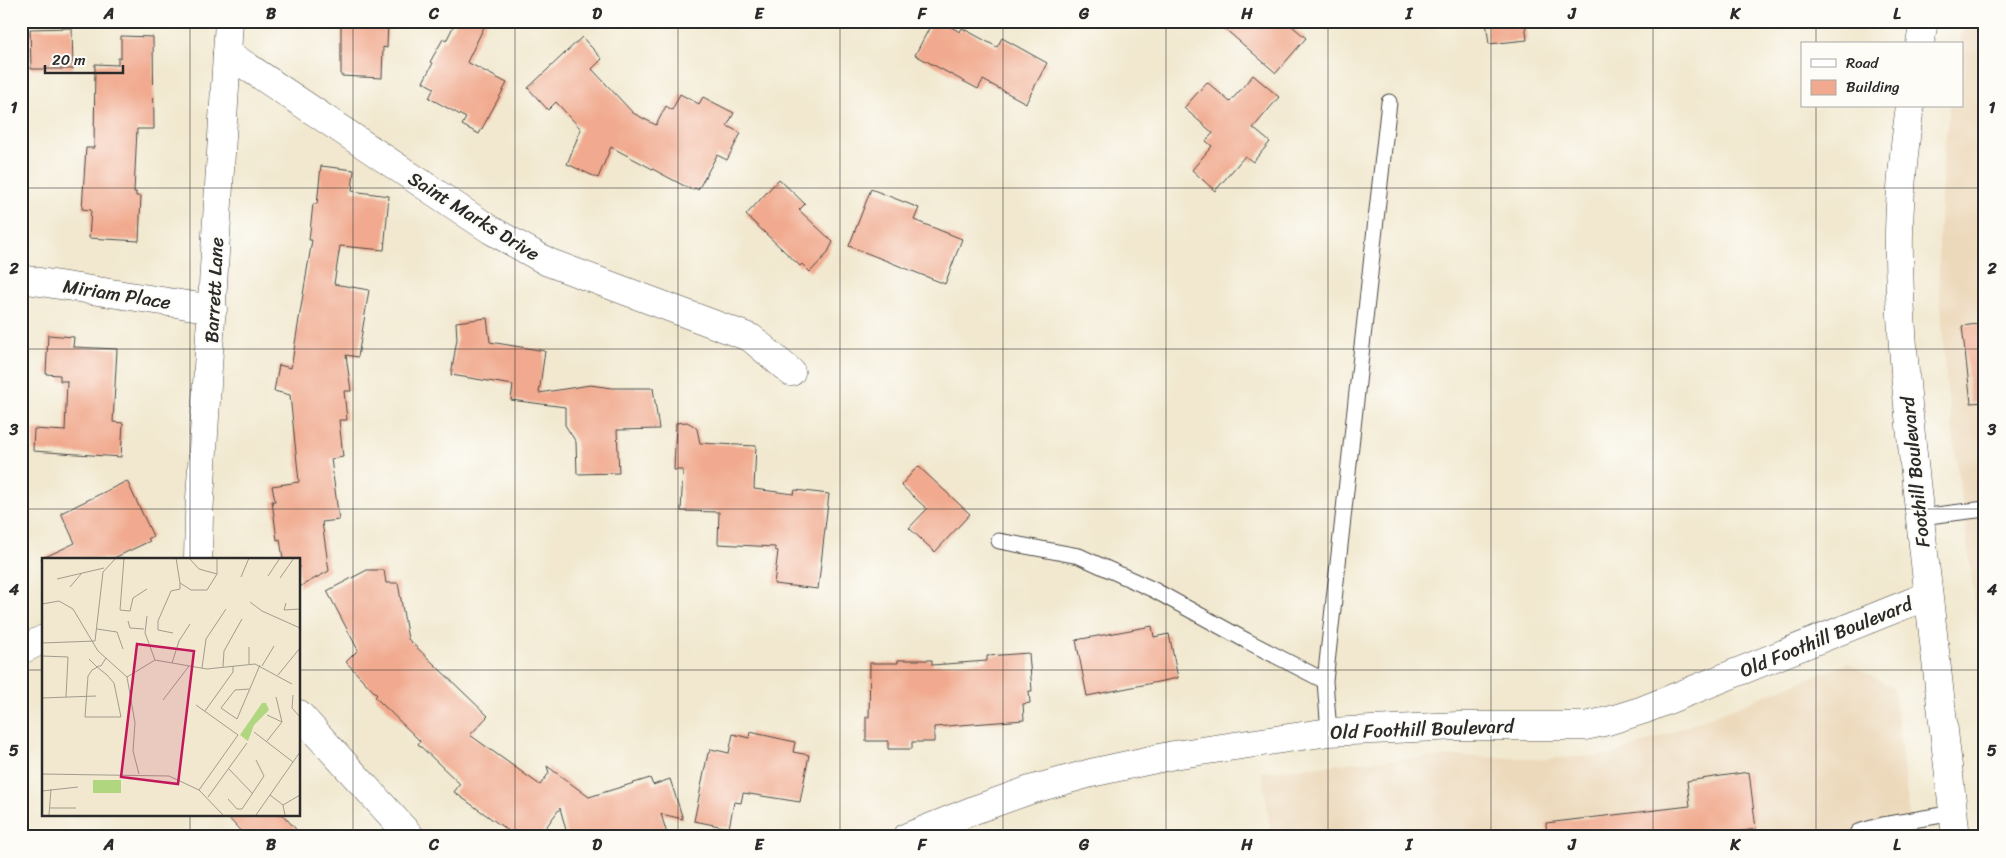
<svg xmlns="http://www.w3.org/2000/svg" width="2006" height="858" viewBox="0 0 2006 858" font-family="Sriracha,sans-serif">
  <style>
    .built { fill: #ecd8ba }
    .building { fill: #f1aa8f }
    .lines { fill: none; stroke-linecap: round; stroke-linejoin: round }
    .service-casing { stroke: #494744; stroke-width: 17 }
    .minor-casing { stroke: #494744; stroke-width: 29 }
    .tertiary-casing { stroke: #494744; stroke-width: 29 }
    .service { stroke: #fff; stroke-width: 15 }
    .minor { stroke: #fff; stroke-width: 28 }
    .tertiary { stroke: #fff; stroke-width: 28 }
    .grid { fill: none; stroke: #2b2b2b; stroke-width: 1; stroke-opacity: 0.55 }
    .labels { text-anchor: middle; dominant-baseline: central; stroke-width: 4.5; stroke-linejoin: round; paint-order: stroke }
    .street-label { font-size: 19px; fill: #2b2b2b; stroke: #fdfcf7 }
    .inset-road { fill: none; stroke: #a29c8d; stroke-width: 1 }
    .view { fill: #c2185b; fill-opacity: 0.15; stroke: #c2185b; stroke-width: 2.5 }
    .inset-edge { fill: none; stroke: #2b2b2b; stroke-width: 2.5 }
    .neatline { fill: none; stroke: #2b2b2b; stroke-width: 2 }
    .grid-label { font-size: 16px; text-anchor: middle; font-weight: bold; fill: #2b2b2b }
  </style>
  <rect width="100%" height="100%" fill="#fdfcf7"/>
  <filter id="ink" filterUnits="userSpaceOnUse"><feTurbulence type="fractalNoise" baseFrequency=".02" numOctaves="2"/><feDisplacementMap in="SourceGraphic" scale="10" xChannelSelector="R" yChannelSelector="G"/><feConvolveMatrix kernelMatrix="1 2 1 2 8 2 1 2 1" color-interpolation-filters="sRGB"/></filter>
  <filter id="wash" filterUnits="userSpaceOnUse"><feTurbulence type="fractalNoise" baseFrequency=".0096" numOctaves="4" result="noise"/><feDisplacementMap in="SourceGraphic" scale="20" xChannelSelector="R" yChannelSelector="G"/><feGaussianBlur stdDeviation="1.12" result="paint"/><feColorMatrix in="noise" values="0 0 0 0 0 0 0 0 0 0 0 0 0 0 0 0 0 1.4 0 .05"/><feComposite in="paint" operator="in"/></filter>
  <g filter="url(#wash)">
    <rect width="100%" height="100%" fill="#f1e8cf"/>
    <!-- built -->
    <path class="built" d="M1964,21H1985V680L1947,388L1939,281V238L1944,150L1950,106H1962V44H1960Z
      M1848,663L1894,689L1912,837H1271L1262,772L1359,762L1457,756L1548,759L1609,755L1631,748Z"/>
    <g id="blocks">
      <!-- building -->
      <path class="building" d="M341,21H388L387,48L383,47L382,78L341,76Z
        M456,21H487L467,62L507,83L479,134L462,125L466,118L429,98L434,88L423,82L433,63L430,62L443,39L446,41Z
        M933,21H940L960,32L962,28L997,47L1002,38L1047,63L1026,103L983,80L978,89L915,55Z
        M1216,21H1286L1306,38L1276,73Z
        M1486,21H1525L1527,40L1489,44Z
        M72,28L73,69H31L30,29Z
        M121,36L153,37L154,129H137L134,192H136V196H141L139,241L89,238L91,210L82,209L86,148H94L95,64L118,65V58H121Z
        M582,37L602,59L592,69L633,113L656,125L666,106L672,110L680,94L699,104L703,97L734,113L727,126L741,133L727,160L717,155L698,190L695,188L692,190L611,147L598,178L567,164L581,129L556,102L548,110L528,88Z
        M1253,75L1279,97L1253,128L1270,142L1253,162L1245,156L1215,191L1192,170L1212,146L1206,141L1213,133L1184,108L1207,82L1230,102Z
        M321,166L354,170L352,191L389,196L384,250L340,246L334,284L369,290L358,357L346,355L351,391H344L347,420H339L343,457L331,459L339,520L322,522L329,571L299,587V559H283L280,539L277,540L272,501H275L272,486L299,482L290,395L274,391L279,365L291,368L312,240H309L313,204H317Z
        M779,179L805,204L799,210L833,242L827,254L810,272L802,264L800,266L746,215Z
        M871,189L919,208L914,220L962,239L945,284L849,246Z
        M487,318L490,342L545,351L539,393L590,385L612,388H653L659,429L617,430L619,473L577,474L576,442L565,425V407L511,400L513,385L451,375L457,339L456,322Z
        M1985,323V402L1971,403L1962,326Z
        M48,335L74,337L73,347L117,349L113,422L123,423L121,457L33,451L34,429L65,431L67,381H60V375L46,374Z
        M687,422L694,426L697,429L700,443L756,446L754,489L794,494L795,490L829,494L818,589L774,584L778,551L775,550V547L718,544L719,512L681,511L683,470H674L676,423Z
        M918,466L970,514L935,552L909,528L927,509L901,485Z
        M127,481L153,536L148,539L150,541L112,559H41L75,543L61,513Z
        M367,570H384L386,583H398L408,639L488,716L470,735L540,785L549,773L547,766L589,797L650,778L653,785L670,779L683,819L661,814L668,837H568L560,808L539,837H517L454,792L460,784L418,744L420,741L375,697L377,695L346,662L358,650L327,591Z
        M1152,626L1154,637L1169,634L1178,678L1087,696L1076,640Z
        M1029,653L1032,691H1029L1030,703L1023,704L1024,720L934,727V742H912V749H888V741H866V717H869L870,663H898V660H932V665L987,661V656Z
        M750,732L795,742L793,752L809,755L800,802L743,793L741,803L734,802L729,828L694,821L708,753H710L711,749L729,753L733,734L749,738Z
        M1749,772L1756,829L1702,837H1694V834L1670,837H1547L1546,823L1690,806L1687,781Z
        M225,814H282L303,837H246Z"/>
    </g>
  </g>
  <g filter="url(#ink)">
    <use href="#blocks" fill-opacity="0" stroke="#494744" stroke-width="1"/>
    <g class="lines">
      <defs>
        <path id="service" d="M1920,517L1985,509
          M999,541L1079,556L1154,590L1247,641L1325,681
          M1329,732L1325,681L1389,102
          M1855,837L1858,832L1883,825L1954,813"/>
        <path id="minor" d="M227,53L491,230L548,262L751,338L791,372
          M21,279L213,309
          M21,650L44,639"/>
        <path id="tertiary" d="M1920,44L1924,21
          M1910,106C1903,156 1898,207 1899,257C1900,342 1910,426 1919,510C1931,619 1943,728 1956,837
          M198,559L199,516L229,21
          M299,714L411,837
          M907,837L974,810L1030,790L1091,773L1174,755L1329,732L1458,726H1585L1608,721L1643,710L1927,596"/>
      </defs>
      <!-- service casing -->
      <use href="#service" class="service-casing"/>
      <!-- minor casing -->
      <use href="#minor" class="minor-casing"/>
      <!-- tertiary casing -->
      <use href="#tertiary" class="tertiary-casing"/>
      <!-- service -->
      <use href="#service" class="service"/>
      <!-- minor -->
      <use href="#minor" class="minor"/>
      <!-- tertiary -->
      <use href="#tertiary" class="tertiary"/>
    </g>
  </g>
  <!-- grid -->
  <path class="grid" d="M190,21V559M353,21V837M515,21V837M678,21V837M840,21V837M1003,21V837M1166,21V837M1328,21V837M1491,21V837M1653,21V837M1816,21V44M1816,106V837M21,188H1985M21,349H1985M21,509H1985M21,670H44M299,670H1985M190,814V837"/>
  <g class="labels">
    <!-- street labels -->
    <g class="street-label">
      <text transform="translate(474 216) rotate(32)">Saint Marks Drive</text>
      <text transform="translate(214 290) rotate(-87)">Barrett Lane</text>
      <text transform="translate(117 294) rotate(9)">Miriam Place</text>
      <text transform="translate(1915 472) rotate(-96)">Foothill Boulevard</text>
      <text transform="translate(1826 637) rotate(-22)">Old Foothill Boulevard</text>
      <text transform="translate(1422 729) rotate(-2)">Old Foothill Boulevard</text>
    </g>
  </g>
  <!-- overview -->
  <g transform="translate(42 558)">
    <rect width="258" height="258" fill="#f1e8cf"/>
    <path d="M220,145H224L227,152L212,167L206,183L198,177ZM51,222H79V235H51Z" fill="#b0d680"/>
    <path class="inset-road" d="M82,0L78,52L88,53L91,40L105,31M134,0L138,25M147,0L157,11L175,16M226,18L238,0M199,19L207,0M238,20L252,0M15,21L62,10M138,25L149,32H165L175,16V0M28,29L39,16M208,44L220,53L258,70M244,45L242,52L258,51M0,46L17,43L31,51L56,93L85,119L93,165L91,193L97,216M105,58L103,75L113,102M86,63L88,70L102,71M55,71L75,74L81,91M131,75L116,72V63L129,33L138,31V25M0,85L53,83L61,14L74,0M0,98L26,99L24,139M47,101L55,109L65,117L72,125L79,159H43L46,118L50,112L54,110L55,109L57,108H59L64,100M130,105L137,83L148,66M207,106V89M220,108L232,88M181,109L182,93L200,61M160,110L164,81L184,51M236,117L258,90M85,119L113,102L165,111L213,106L250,126M207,131L193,132L179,150L195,161L218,107M251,137L250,150L258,159M0,140L54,138M121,142L147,108M154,147L196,177L157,232M163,153L191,114V108M225,157L240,164M212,174L251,204M225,183L240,164L234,139M186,210L211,236M0,216L127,218L157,232L181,257M0,233L36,229M228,237L241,247L243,257M166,239L205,185M186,241L195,251H200L222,218L214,202M241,247L258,237M8,250H34M7,257L9,231M214,257L258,194"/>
    <path class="view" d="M95,86L152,93L136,226L79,219Z"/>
    <rect width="258" height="258" class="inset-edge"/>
  </g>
  <!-- margin -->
  <rect width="2006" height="858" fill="none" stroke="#fdfcf7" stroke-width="55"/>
  <!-- legend -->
  <rect x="1801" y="42" width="162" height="65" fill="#fdfcf7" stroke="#a9a8a5"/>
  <rect x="1811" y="59" width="25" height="8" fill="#ffffff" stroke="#a9a8a5"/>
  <text x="1846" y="68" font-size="15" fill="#2b2b2b">Road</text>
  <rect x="1811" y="80" width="25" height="15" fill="#f1aa8f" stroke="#a9a8a5"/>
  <text x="1846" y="92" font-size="15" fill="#2b2b2b">Building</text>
  <!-- scale -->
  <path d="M45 65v8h78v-8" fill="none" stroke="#2b2b2b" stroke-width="2.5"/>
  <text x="52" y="65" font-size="15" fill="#2b2b2b" stroke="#fdfcf7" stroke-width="4" paint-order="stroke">20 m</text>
  <rect x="28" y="28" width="1950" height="802" class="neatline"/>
  <g class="grid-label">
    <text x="109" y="19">A</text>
    <text x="271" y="19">B</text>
    <text x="434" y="19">C</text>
    <text x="597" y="19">D</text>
    <text x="759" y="19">E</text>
    <text x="922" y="19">F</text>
    <text x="1084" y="19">G</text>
    <text x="1247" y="19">H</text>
    <text x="1409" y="19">I</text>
    <text x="1572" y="19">J</text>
    <text x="1735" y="19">K</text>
    <text x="1897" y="19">L</text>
    <text x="14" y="113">1</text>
    <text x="1992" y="113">1</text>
    <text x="14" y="274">2</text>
    <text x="1992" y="274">2</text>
    <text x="14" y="435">3</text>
    <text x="1992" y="435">3</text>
    <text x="14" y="595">4</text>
    <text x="1992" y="595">4</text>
    <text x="14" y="756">5</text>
    <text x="1992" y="756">5</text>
    <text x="109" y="850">A</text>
    <text x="271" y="850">B</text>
    <text x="434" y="850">C</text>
    <text x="597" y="850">D</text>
    <text x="759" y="850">E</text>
    <text x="922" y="850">F</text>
    <text x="1084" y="850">G</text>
    <text x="1247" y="850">H</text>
    <text x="1409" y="850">I</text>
    <text x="1572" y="850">J</text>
    <text x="1735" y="850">K</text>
    <text x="1897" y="850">L</text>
  </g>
</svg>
